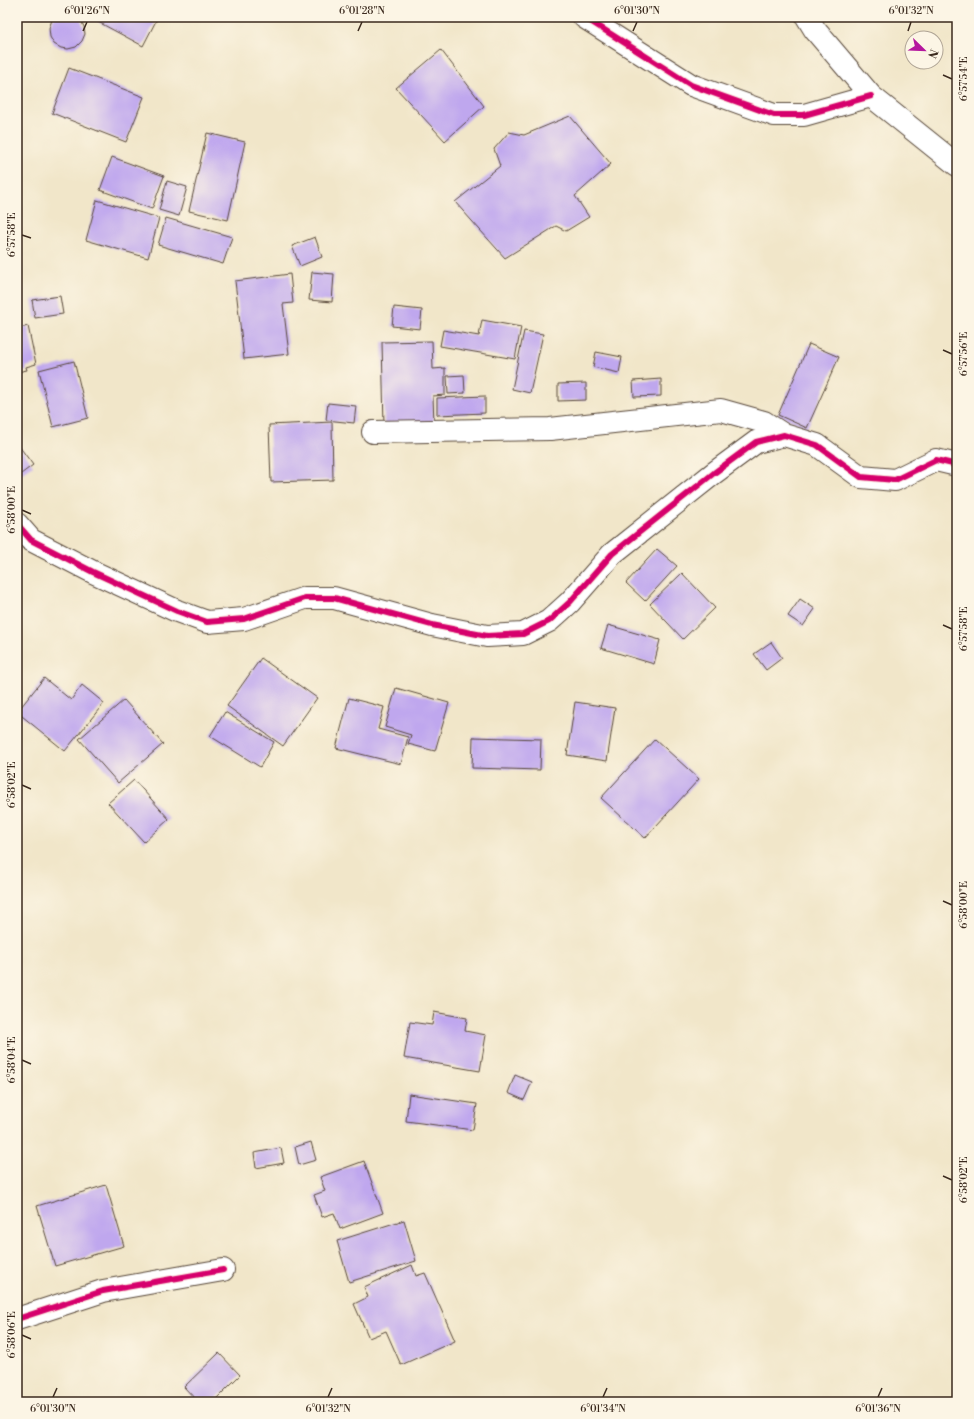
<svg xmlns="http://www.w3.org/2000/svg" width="974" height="1419" viewBox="0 0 974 1419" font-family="'Libre Bodoni',serif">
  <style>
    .building { fill: #bfa7ee }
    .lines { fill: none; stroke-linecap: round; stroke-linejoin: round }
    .minor-casing { stroke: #564638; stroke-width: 24 }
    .minor { stroke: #fff; stroke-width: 22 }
    .cycleway-casing { stroke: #fcf5e5; stroke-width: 8 }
    .cycleway { stroke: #d6006c; stroke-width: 6 }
    .ticks { fill: none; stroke: #3b2a1e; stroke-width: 1.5 }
    .neatline { fill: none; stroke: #3b2a1e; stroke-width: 1.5 }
    .ticks-label { font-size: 10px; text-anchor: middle; fill: #3b2a1e }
  </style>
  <rect width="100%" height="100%" fill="#fcf5e5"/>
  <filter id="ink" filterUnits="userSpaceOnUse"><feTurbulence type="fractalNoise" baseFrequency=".025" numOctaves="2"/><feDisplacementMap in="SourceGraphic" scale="8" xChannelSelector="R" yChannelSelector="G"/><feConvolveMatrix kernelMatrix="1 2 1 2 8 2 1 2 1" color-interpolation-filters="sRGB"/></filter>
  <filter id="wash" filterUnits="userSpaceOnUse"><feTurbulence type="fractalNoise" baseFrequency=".012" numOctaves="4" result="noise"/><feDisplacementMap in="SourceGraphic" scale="16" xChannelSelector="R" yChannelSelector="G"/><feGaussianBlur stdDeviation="0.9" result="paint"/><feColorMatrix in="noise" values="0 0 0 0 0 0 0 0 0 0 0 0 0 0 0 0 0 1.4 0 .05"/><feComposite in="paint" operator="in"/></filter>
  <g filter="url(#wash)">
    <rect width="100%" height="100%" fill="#f1e6c9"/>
    <g id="blocks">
      <!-- building -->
      <path class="building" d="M56,17H78L81,20L84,27L85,34L82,41L76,47L68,49L61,48L54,44L50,37L49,28L52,20Z
        M89,17H158L143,46Z
        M441,50L484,106L445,141L396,88Z
        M69,68L144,97L126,142L52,113Z
        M570,116L611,164L575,196L589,217L566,231L556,226L505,258L455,202L500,166L494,149L509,132L524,135Z
        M207,133L245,142L228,220L189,211Z
        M112,157L164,176L152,209L100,190Z
        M167,181L187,187L179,216L159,210Z
        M97,200L159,218L148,258L86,240Z
        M166,218L232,237L223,264L158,245Z
        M315,237L322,257L300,266L292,246Z
        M312,272L334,274L332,302L309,300Z
        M290,274L293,303L283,304L289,354L244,359L235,281Z
        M60,296L63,314L35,318L32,300Z
        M394,307L422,310L420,329L392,326Z
        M482,320L521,327L515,359L440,346L443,330L479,336Z
        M28,326L36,364L26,367L27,370L17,372V329Z
        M524,331L543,334L530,393L512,389Z
        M432,341L433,369L445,368V395L433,396L434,424L384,426L382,342Z
        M809,344L839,357L807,428L778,415Z
        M596,352L622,357L619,373L593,367Z
        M74,361L88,418L53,427L39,370Z
        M464,375L465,393L448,394L447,376Z
        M661,379V396L634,397L633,381Z
        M586,383V400L558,401V384Z
        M485,396V413L437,415V398Z
        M328,403L356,406L354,423L326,420Z
        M332,422L333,480L271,482L269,425Z
        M19,446L33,465L17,477V447Z
        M657,549L677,566L645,601L626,583Z
        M682,573L715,608L683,639L650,604Z
        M800,599L815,609L803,626L788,616Z
        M608,625L660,640L654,664L601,648Z
        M771,642L782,658L766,670L754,654Z
        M261,658L317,698L283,746L227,706Z
        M44,678L71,700L82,685L104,703L65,751L17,712Z
        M396,688L449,703L435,751L408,744L411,735L385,727Z
        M349,698L384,707L378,729L408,737L401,764L336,748Z
        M124,700L163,744L118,783L79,739Z
        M575,702L615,708L607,761L567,755Z
        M225,712L274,742L260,767L210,736Z
        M473,737L541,739L540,770L472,768Z
        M655,739L699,779L645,838L601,798Z
        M134,780L169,819L144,842L108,803Z
        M434,1012L467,1018L465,1031L486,1035L480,1071L404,1058L410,1022L432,1025Z
        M515,1075L532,1082L524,1100L508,1093Z
        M409,1094L477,1104L473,1130L406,1121Z
        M311,1142L316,1160L299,1165L295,1147Z
        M281,1148L284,1163L256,1168L254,1153Z
        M364,1161L383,1213L340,1229L334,1213L322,1217L314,1195L325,1191L320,1177Z
        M106,1185L124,1246L55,1266L37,1206Z
        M404,1220L416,1261L349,1282L337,1241Z
        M412,1265L416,1276L425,1273L455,1341L401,1365L386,1331L369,1338L354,1304L368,1297L364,1287Z
        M219,1353L240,1375L213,1402H198L184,1387Z"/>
    </g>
  </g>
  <g filter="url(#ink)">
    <use href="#blocks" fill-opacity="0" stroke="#564638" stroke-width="1"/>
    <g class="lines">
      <defs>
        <path id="minor" d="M584,17L691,85L774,115H804L871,96
          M807,17L815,30L871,96L957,165
          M373,432L550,429L721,410L764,422L784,435
          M17,524L31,540L93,572L177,611L207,622L244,619L305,598H334L432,625L487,636L523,634L549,621L570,602L612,554L714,473L756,442L784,435L817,445L861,477L895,480L936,460L957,465
          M17,1319L103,1291L223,1270"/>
      </defs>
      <!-- minor casing -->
      <use href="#minor" class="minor-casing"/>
      <!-- minor -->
      <use href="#minor" class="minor"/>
      <defs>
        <path id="cycleway" d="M584,17L691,85L774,115H804L871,96
          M17,524L31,540L93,572L177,611L207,622L244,619L305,598H334L432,625L487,636L523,634L549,621L570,602L612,554L714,473L756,442L784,435L817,445L861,477L895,480L936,460L957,465
          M17,1319L103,1291L223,1270"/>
      </defs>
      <!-- cycleway casing -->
      <use href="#cycleway" class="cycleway-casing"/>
      <!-- cycleway -->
      <use href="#cycleway" class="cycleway"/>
    </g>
  </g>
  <!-- ticks -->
  <path class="ticks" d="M83,31L87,22M358,31L362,22M633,31L637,22M908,31L911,22M943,75L952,79M22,235L31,238M943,350L952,354M22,510L31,514M943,625L952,629M22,785L31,789M943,901L952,905M22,1060L31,1064M943,1176L952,1180M22,1335L31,1339M53,1397L57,1388M328,1397L332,1388M603,1397L607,1388M878,1397L882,1388"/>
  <!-- margin -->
  <rect width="974" height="1419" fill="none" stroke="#fcf5e5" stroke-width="44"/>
  <!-- north arrow -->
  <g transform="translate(924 50) rotate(113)"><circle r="19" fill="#fcf5e5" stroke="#afa495"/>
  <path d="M0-3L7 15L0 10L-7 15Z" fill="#b5179e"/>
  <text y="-6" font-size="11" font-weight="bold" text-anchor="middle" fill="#3b2a1e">N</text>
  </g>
  <rect x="22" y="22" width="930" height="1375" class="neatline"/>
  <g class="ticks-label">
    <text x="87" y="14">6°01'26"N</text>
    <text x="362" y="14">6°01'28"N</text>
    <text x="637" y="14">6°01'30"N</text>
    <text x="911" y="14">6°01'32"N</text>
    <text transform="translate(963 79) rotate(-90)" y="4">6°57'54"E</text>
    <text transform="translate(11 235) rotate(-90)" y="4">6°57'58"E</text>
    <text transform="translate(963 354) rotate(-90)" y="4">6°57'56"E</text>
    <text transform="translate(11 510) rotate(-90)" y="4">6°58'00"E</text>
    <text transform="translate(963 629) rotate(-90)" y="4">6°57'58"E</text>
    <text transform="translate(11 785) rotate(-90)" y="4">6°58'02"E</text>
    <text transform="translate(963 905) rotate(-90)" y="4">6°58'00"E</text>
    <text transform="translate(11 1060) rotate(-90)" y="4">6°58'04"E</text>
    <text transform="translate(963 1180) rotate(-90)" y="4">6°58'02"E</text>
    <text transform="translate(11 1335) rotate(-90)" y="4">6°58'06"E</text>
    <text x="53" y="1412">6°01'30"N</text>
    <text x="328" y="1412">6°01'32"N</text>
    <text x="603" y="1412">6°01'34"N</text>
    <text x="878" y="1412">6°01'36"N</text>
  </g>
</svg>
